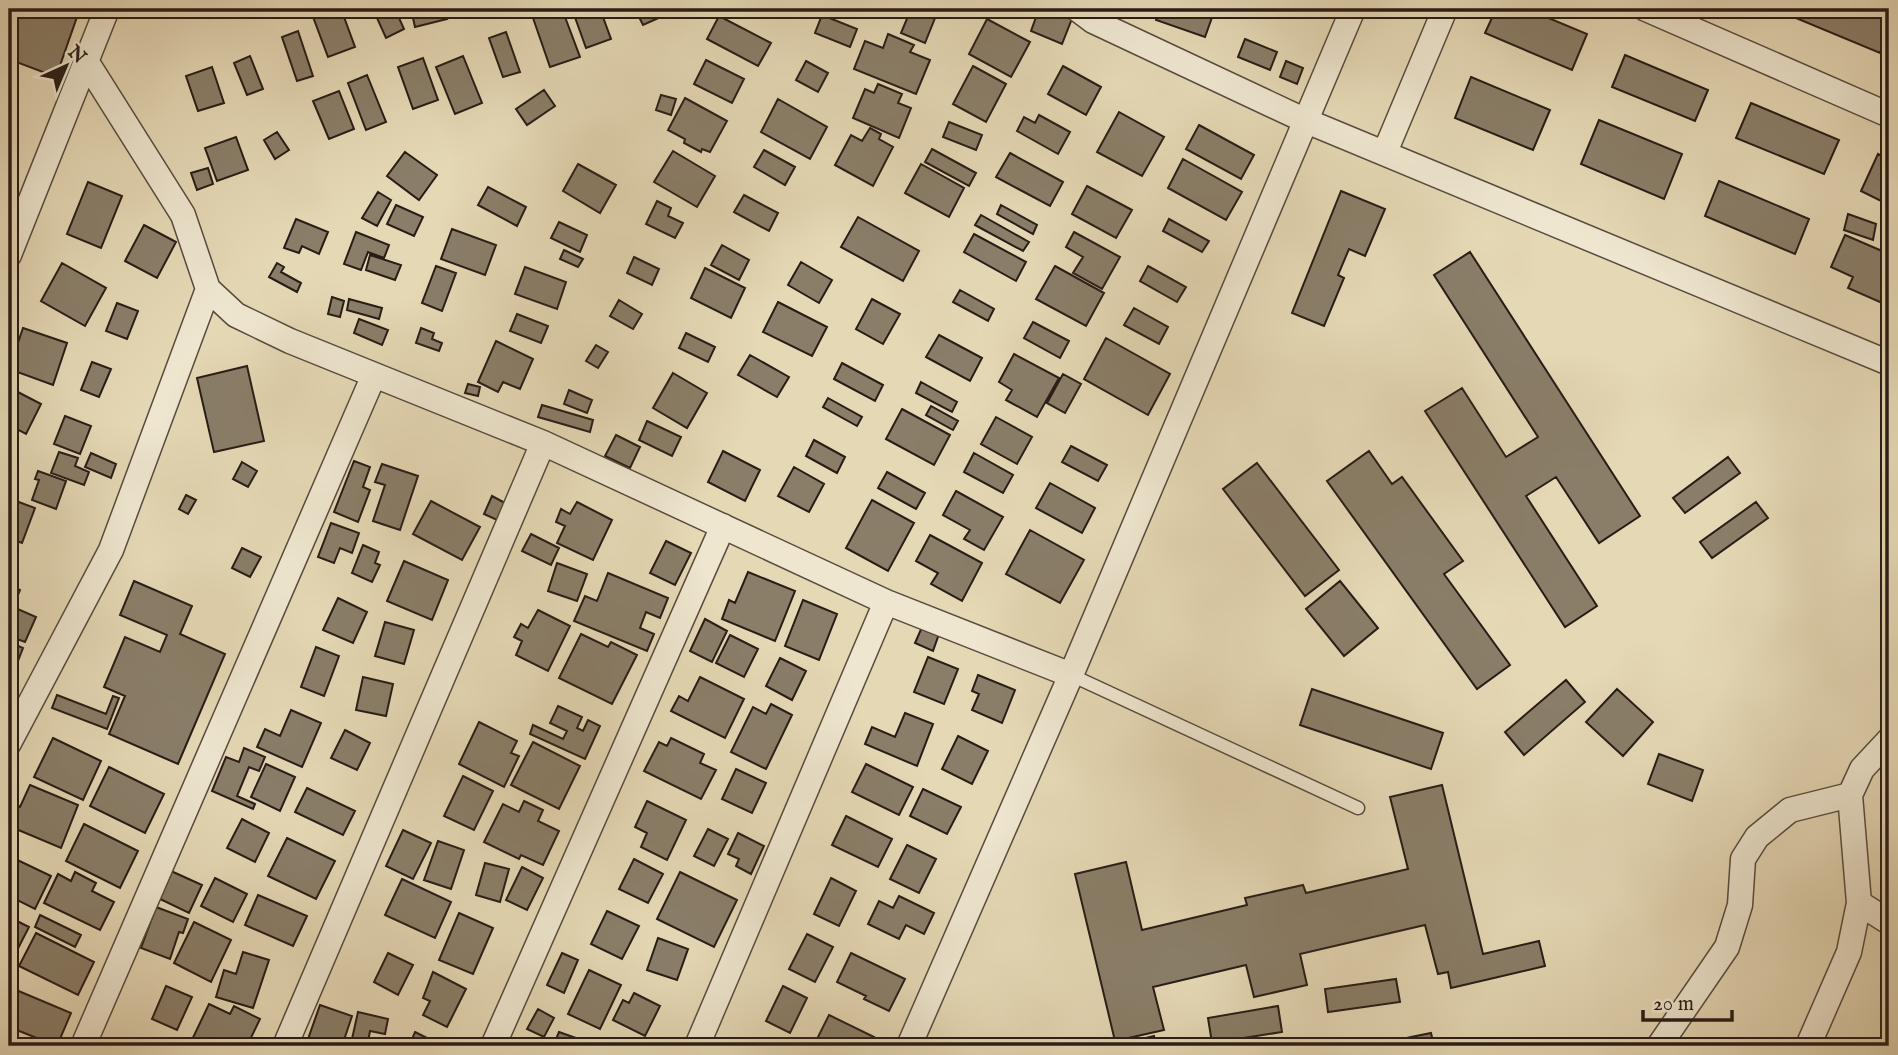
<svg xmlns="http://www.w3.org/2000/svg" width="1898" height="1055" viewBox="0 0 1898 1055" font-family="'IM FELL English',serif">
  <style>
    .building { fill: #8a7e69; stroke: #281c17; stroke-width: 2 }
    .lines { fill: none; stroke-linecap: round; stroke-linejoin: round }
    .lane-casing { stroke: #574b3e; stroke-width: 15 }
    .street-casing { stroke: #574b3e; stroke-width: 27 }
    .lane { stroke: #eee6cf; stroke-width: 12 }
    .street { stroke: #eee6cf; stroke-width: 24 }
  </style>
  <rect width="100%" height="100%" fill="#e5d8b5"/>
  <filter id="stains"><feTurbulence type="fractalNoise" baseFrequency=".00286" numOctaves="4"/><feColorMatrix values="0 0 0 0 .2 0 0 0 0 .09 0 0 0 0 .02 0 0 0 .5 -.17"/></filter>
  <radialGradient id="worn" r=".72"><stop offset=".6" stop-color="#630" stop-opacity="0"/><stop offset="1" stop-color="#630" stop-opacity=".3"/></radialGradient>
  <!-- building -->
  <path class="building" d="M9,9H64L78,14L56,77L11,60L13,55L9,53Z
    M205,9H229V10L209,18Z
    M327,9H341L355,47L328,57L312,14Z
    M373,9H395L404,29L386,38Z
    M411,9H444L447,19L415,27Z
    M562,9L580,57L550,67L533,18Z
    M572,9H600L611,39L586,48Z
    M635,9H659L663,16L643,25Z
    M911,9H926L937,13L925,43L901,33Z
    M1039,9H1055L1073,16L1062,44L1031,31Z
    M1160,9H1215L1205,37L1156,20Z
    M1496,9H1527L1587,34L1572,70L1485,33Z
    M1794,9H1877L1889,14V31L1880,53L1791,16Z
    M822,15L857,29L850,47L815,33Z
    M719,16L771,43L758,66L707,39Z
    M987,19L1030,42L1011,77L969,54Z
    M298,31L313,76L297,81L282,37Z
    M506,32L520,72L503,77L489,38Z
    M888,34L914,45L910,52L930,60L916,94L854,69L865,41L883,48Z
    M1245,39L1277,52L1270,70L1238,57Z
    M1625,55L1708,90L1695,121L1612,87Z
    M250,56L263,89L247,95L234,63Z
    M463,56L482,103L455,114L436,67Z
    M423,58L438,100L413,109L398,67Z
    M706,60L744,79L732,103L694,84Z
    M806,61L828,73L818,92L796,80Z
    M1286,61L1303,68L1297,84L1280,77Z
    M973,66L1006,84L986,122L953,104Z
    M1063,66L1101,87L1086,115L1048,94Z
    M212,67L224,103L198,111L186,76Z
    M367,75L386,122L366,130L348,83Z
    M1471,77L1550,110L1533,150L1455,118Z
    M878,84L902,94L898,103L911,108L899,138L853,118L865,89L874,93Z
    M544,90L555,106L527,125L516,109Z
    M339,91L354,129L329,139L313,101Z
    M661,95L676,99L671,115L656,110Z
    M685,98L727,121L710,152L702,149L701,152L684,143L685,139L668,130Z
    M778,99L827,127L810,159L761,132Z
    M1751,103L1839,140L1824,174L1736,138Z
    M1119,112L1164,137L1142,176L1097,152Z
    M1039,115L1070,132L1058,154L1017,131L1024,117L1035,123Z
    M1599,120L1682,154L1664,199L1581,164Z
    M949,122L982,135L976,150L943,137Z
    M1199,125L1254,155L1241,179L1186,149Z
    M870,128L881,134L879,139L893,147L873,186L835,165L851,135L862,141Z
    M277,132L289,150L275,159L264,140Z
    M236,137L248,170L217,181L205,148Z
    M932,149L976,173L969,186L925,162Z
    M764,150L795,167L785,185L754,167Z
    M673,151L715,176L697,207L654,182Z
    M405,152L437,175L419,200L387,176Z
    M1010,153L1063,182L1050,206L996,177Z
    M1878,154L1889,160V205L1861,191Z
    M1183,159L1242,192L1226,220L1168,188Z
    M578,164L616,185L600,213L563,191Z
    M921,164L964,188L949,217L905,193Z
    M208,168L213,184L197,190L191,173Z
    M1719,181L1809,219L1795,254L1705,216Z
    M88,182L122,196L101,248L67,234Z
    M1087,186L1132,210L1116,238L1072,214Z
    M488,187L526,207L517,226L478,205Z
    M1341,191L1385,209L1365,256L1349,249L1338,275L1344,278L1324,326L1292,313Z
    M378,192L391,200L377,226L362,218Z
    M744,195L778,213L769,231L734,212Z
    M657,201L671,208L668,216L683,223L675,238L646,224Z
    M396,205L423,217L414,236L387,224Z
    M1001,205L1037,225L1033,234L997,214Z
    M1848,214L1876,224L1873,240L1844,230Z
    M981,215L1029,242L1023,251L975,225Z
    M858,217L919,251L903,281L841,247Z
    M296,219L328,232L319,254L302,246L299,253L284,248Z
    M1169,219L1209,241L1202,252L1163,231Z
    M559,222L587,235L580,252L551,238Z
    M144,225L176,242L157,278L125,261Z
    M452,229L496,245L485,275L441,259Z
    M356,232L389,245L384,258L368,252L361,270L344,264Z
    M1074,232L1120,257L1102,289L1073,273L1083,257L1066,247Z
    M974,234L1026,262L1016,281L964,252Z
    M1845,235L1889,254V306L1848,288L1853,277L1831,267Z
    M722,245L749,260L739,280L711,265Z
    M564,250L583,259L578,267L560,259Z
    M1470,252L1640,516L1599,543L1556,477L1526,496L1597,606L1565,627L1425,411L1462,388L1506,457L1538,437L1434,275Z
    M370,255L401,265L395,280L366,270Z
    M634,257L659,269L652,285L627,273Z
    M801,262L832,280L819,303L788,285Z
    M62,263L106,288L85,326L41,301Z
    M277,263L284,267L281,272L301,283L297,292L269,277Z
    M436,266L456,273L442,311L422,303Z
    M1055,266L1104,293L1086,326L1036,299Z
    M1148,266L1186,287L1177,302L1140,281Z
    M525,267L566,282L557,309L515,294Z
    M705,268L745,288L731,318L691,298Z
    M960,290L994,309L988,321L953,302Z
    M332,297L344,301L340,317L328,314Z
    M349,299L382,308L379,319L347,310Z
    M872,299L900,314L883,344L856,329Z
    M619,300L642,314L633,329L610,316Z
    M778,302L827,327L812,356L763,332Z
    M117,303L138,311L127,339L106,331Z
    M1134,308L1168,327L1159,344L1124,325Z
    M517,314L548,326L541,343L510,331Z
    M359,319L388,330L382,345L354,333Z
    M1033,322L1069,341L1060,358L1024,338Z
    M23,328L67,343L53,385L9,369Z
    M421,328L434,333L432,339L442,343L439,351L416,343Z
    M686,333L715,347L708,362L679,348Z
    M939,335L982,358L970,381L926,357Z
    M1106,338L1170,374L1148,415L1084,379Z
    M496,341L533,359L520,389L503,382L498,392L478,382Z
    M596,345L608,352L598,368L586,361Z
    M1014,354L1059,378L1037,417L1006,400L1012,390L999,382Z
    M750,355L789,377L777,397L738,375Z
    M92,362L111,369L99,397L81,390Z
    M842,363L883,385L875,401L834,379Z
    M247,366L264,441L214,452L197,378Z
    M673,373L707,393L687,428L653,408Z
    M1063,374L1081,384L1065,413L1047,403Z
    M921,382L957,402L952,412L916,393Z
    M468,384L480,387L478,396L465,393Z
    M14,390L41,404L26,434L9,425V400Z
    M569,390L592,400L587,413L564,404Z
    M828,398L862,417L857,426L823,407Z
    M542,405L593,420L590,432L538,417Z
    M931,406L958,421L953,430L926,415Z
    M902,409L950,435L934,465L886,439Z
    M65,416L91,426L80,454L54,444Z
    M996,417L1032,437L1017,464L981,444Z
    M647,421L681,437L672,456L639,440Z
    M616,435L640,447L630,468L605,456Z
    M814,440L845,457L837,473L806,456Z
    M1071,446L1107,465L1098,481L1062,462Z
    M723,451L760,470L745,501L708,482Z
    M1369,451L1392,484L1402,477L1463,561L1444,574L1510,665L1477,689L1327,481Z
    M59,452L78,458L75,466L89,472L84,485L51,473Z
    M91,453L116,464L111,478L85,467Z
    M974,453L1013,475L1003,493L964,472Z
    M1728,457L1740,473L1685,513L1673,498Z
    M354,461L370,467L363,487L370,490L358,522L334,512Z
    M242,462L257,471L248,487L233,479Z
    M1257,463L1339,570L1305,596L1223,489Z
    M382,464L418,476L400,530L373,521L385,485L375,482Z
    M794,467L824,484L809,512L778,496Z
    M38,471L66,481L56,509L32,500L39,480L35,479Z
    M887,472L925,493L916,509L878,488Z
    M1050,483L1095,508L1082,533L1036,508Z
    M956,491L1003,517L984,550L964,539L970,530L943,515Z
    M186,495L196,500L188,514L179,509Z
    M492,496L505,503L497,520L484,514Z
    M872,500L914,523L888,571L846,548Z
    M16,501L35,508L22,543L9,538V522Z
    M431,501L480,527L462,560L413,534Z
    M577,502L612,520L593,560L557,543L565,526L556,522L561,509L570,514Z
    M1756,502L1768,518L1712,558L1700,542Z
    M331,523L359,533L352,553L340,548L334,563L318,557Z
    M1030,530L1084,560L1060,603L1006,574Z
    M531,534L559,548L551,565L522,551Z
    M930,535L982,563L962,601L931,584L938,573L916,561Z
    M666,541L691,553L675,585L650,573Z
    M363,545L379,552L375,563L380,565L372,582L352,573Z
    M242,548L261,557L250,577L232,568Z
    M404,561L448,580L432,620L387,601Z
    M557,563L587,574L577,601L548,591Z
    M748,572L795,591L775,641L722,619L729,600L735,603Z
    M608,573L668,598L660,618L646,612L640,628L654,634L647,651L574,621L585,596L597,601Z
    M134,581L192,606L180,634L225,654L178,764L109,734L125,696L104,687L125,637L160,652L167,635L120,615Z
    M1340,581L1378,628L1344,656L1306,609Z
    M9,585L20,590L13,607L36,617L25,642L9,636Z
    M338,598L367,612L353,643L323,630Z
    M803,600L837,614L819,660L785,646Z
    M538,610L570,626L548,671L516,655L522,641L514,637L521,624L528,628Z
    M705,619L727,631L712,662L690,651Z
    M385,622L414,630L404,664L375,656Z
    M922,627L939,634L933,651L915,643Z
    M581,634L608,647L611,642L637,655L612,704L559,678Z
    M730,635L758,649L744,677L716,663Z
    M9,642L23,648L9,684Z
    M316,647L339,656L324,696L301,687Z
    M928,657L958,669L944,704L914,692Z
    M780,658L806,671L792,700L766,686Z
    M978,675L1015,690L1002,723L972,710L979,694L972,691Z
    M363,677L393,684L386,716L356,710Z
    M700,677L744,699L725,738L671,711L679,696L688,701Z
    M1566,680L1585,702L1524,755L1505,732Z
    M1312,689L1443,733L1431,769L1300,725Z
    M1617,689L1653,722L1623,756L1586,722Z
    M57,695L106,714L113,696L119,698L107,729L52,708Z
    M771,704L792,715L766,769L731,752L753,707L766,714Z
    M558,706L582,717L577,728L583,731L588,720L600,726L585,759L530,734L533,725L563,739L567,731L550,723Z
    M291,710L321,723L302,767L257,747L265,729L280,736Z
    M905,713L933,724L917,766L865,744L872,727L895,737Z
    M479,722L517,741L511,753L519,756L504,787L459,764Z
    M345,730L370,743L357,770L331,758Z
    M958,736L988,751L972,784L942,769Z
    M53,738L101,761L83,800L34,777Z
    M671,738L704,754L700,763L716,770L701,799L644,771L659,742L667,746Z
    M533,742L580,766L559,809L511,785Z
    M244,748L265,757L259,771L249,767L237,796L255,804L253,809L212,791L226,757L239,762Z
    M1659,754L1703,770L1692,801L1648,784Z
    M266,764L295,777L280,811L251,797Z
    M866,764L913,787L899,815L852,792Z
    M109,767L164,794L145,833L90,806Z
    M736,769L766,783L752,813L722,799Z
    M463,776L493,791L474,830L444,816Z
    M30,785L78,805L61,848L9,826V802L20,807Z
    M1442,785L1483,954L1539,941L1545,966L1451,988L1448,972L1438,974L1425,925L1300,954L1307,985L1254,997L1246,965L1153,987L1164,1030L1115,1041L1075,874L1126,862L1142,930L1247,905L1245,898L1303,885L1306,893L1408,869L1390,797Z
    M307,788L355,811L343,835L295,812Z
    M923,789L961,807L947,834L910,816Z
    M524,801L543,810L538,821L559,831L543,865L521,855L519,859L484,842L503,804L519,812Z
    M647,801L686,820L667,860L641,847L647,833L635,827Z
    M846,816L892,839L878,867L832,845Z
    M242,819L269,833L255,862L227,848Z
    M84,824L138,851L120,888L66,861Z
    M708,829L728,839L714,866L694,856Z
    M403,830L431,843L413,879L386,866Z
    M738,833L764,846L751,874L736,866L739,859L728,854Z
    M287,838L335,861L316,899L268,876Z
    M438,841L464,850L451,889L424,880Z
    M907,845L936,859L919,893L890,879Z
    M9,856L51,876L35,909L9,896Z
    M634,859L663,874L648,903L619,889Z
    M485,863L509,869L500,902L476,895Z
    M522,867L543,878L527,910L506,900Z
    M171,871L202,885L189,913L158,898Z
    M75,872L96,883L92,891L114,902L100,930L44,903L58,874L71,881Z
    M680,872L737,900L714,947L657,919Z
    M215,878L247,894L233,922L201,906Z
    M831,878L856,891L839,926L814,914Z
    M402,879L451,902L435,938L385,915Z
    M258,895L307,916L293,946L245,925Z
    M899,896L934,913L924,934L906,925L899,939L868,924L879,901L893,908Z
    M156,907L188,919L183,933L179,932L170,959L141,948Z
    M607,911L639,926L622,959L591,944Z
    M459,913L493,928L473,974L439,960Z
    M40,915L81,935L75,947L35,927Z
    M9,917L29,927L10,964L9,963Z
    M194,922L231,940L211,982L174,963Z
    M36,933L94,962L78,995L19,966Z
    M807,934L833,947L815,982L789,969Z
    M658,938L688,949L677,980L647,970Z
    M243,952L269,960L253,1008L216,997L224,970L236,974Z
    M388,953L413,965L398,995L374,982Z
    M562,953L578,960L564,993L547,985Z
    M851,953L905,979L889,1011L864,999L866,996L837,982Z
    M589,970L621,985L600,1029L568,1014Z
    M433,972L466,989L447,1027L423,1015L430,1001L423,998Z
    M1396,979L1400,1002L1328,1012L1325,989Z
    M166,986L192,997L177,1030L152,1019Z
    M783,986L807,998L790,1033L766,1021Z
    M9,987L71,1013L57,1046L9,1027Z
    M634,993L660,1006L645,1036L613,1020L623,1000L629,1003Z
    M209,1004L230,1014L234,1006L260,1019L247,1046H193L190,1044Z
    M320,1005L352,1016L342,1046H329L308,1039Z
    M1278,1006L1282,1032L1212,1043L1208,1018Z
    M538,1009L554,1018L544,1037L527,1029Z
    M358,1012L388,1019L385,1034L370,1031L368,1042L352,1039Z
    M829,1015L874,1037L869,1046H827L816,1041Z
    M415,1032L443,1046H409Z
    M559,1032L587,1042L586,1046H553Z
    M1431,1033L1434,1046L1378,1045L1411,1037Z
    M13,1036L41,1046H9Z
    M1154,1036L1156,1046H1112Z"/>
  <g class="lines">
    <defs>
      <path id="lane" d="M1071,675L1358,808"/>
      <path id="street" d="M1077,9L1093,21L1304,120L1889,363
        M1646,9L1889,115
        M86,61L183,215L208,289L236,315L290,341L543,443L886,602L1071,675
        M1385,152L1445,9
        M9,255L107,9
        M9,743L111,550L208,289
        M1859,903L1889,922
        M83,1046L374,375
        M285,1046L543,443
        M493,1046L723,526
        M697,1046L886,602
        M909,1046L1071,675L1353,9
        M1659,1046L1727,947L1740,905L1743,859L1757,837L1790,810L1850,795
        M1808,1046L1849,952L1859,903L1850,795L1862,769L1889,740"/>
    </defs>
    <!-- lane casing -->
    <use href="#lane" class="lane-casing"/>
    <!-- street casing -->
    <use href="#street" class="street-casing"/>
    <!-- lane -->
    <use href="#lane" class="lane"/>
    <!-- street -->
    <use href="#street" class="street"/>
  </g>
  <!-- margin -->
  <rect width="1898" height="1055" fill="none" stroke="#e5d8b5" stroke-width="35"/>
  <rect x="10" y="10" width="1877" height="1034" fill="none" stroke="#281c17" stroke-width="3.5"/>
  <rect x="18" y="18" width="1863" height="1020" fill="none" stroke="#281c17" stroke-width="2"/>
  <!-- north arrow -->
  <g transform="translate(66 66) rotate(44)" stroke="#eee6cf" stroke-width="5" paint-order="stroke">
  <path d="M0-5L12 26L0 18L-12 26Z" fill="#281c17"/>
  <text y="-10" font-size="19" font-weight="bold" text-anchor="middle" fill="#281c17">N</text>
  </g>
  <!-- scale -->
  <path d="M1643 1010v10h89v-10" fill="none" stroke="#281c17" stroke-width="3.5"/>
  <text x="1653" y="1010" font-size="21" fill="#281c17" stroke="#eee6cf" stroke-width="5" paint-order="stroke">20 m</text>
  <rect width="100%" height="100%" filter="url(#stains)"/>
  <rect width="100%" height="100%" fill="url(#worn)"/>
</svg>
